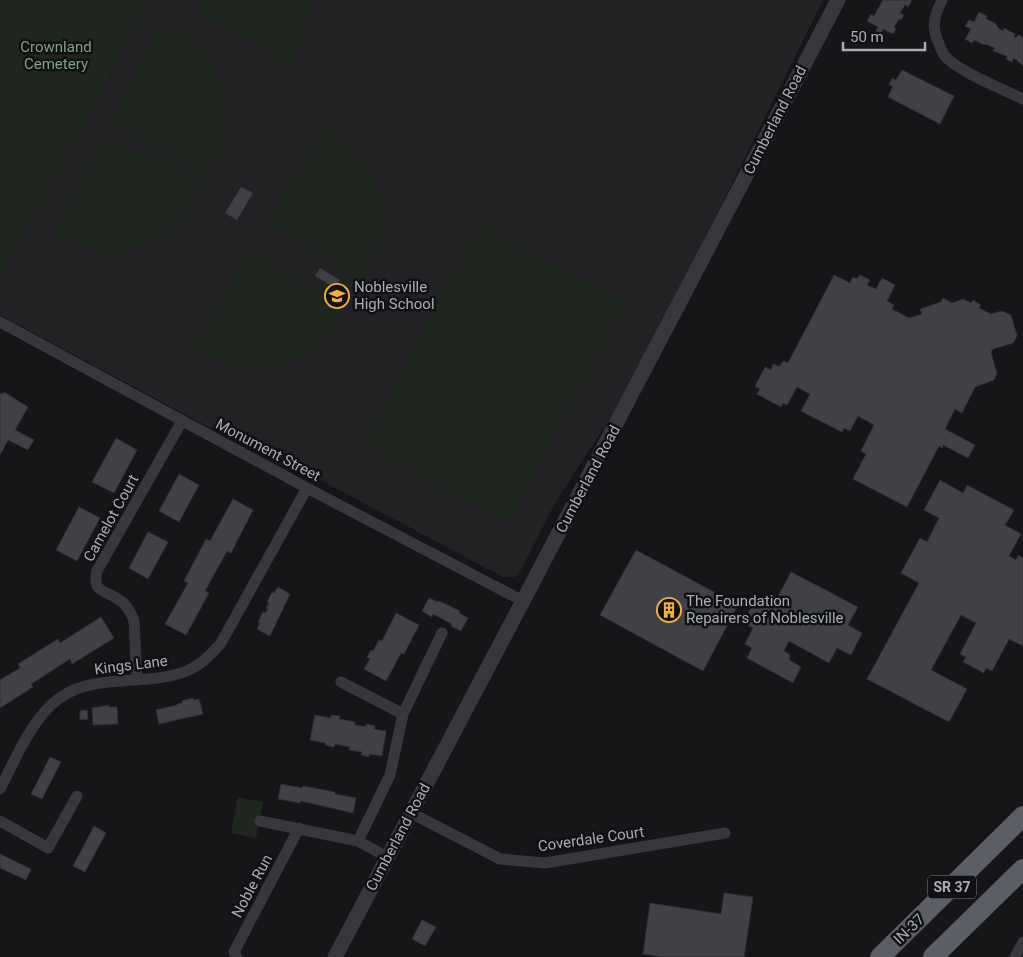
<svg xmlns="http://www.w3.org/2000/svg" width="1023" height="957" viewBox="0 0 1023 957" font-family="Roboto,sans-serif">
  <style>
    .built { fill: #222225 }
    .green { fill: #1e261f }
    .building { fill: #404145; stroke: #303034 }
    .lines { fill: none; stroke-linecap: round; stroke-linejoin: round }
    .minor { stroke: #37383d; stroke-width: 11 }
    .tertiary { stroke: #37383d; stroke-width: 15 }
    .trunk { stroke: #5b5e65; stroke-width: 20 }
    .labels { text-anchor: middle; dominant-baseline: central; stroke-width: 5; stroke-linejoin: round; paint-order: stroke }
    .shield { fill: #111113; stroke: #7b7e86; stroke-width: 1 }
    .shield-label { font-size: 14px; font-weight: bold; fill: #a8adb8 }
    .park-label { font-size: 15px; fill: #7fa381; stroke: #111113 }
    .street-label { font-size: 15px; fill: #a8adb8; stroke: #111113 }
    .poi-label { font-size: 15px; fill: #a8adb8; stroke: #111113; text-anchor: start }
  </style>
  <rect width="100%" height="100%" fill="#161618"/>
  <!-- built -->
  <path class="built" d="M151,0H823L715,218L616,409L555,503L520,572L515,577H503L292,465L214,430L0,315V278Z"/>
  <!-- green -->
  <path class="green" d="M0,0H151L0,278Z
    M197,0H310C309,27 303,42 291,66L198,12L196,3Z
    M158,25C163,26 169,26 173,28C179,31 184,37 188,40C229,73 240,133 207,175L115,127L112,116Z
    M324,127C383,156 402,226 362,280L272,226L270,216Z
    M109,138L205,180C179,250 115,272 51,235L97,144Z
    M480,223L626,303L508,523L363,443Z
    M256,254L346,309C339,321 332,334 321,343C296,365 262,372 230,366C216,363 203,354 192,347L246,257Z
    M238,797L263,802L256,838L231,833Z"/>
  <!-- building -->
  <path class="building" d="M883,0H912L908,7L905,5L900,13L904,15L901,20L899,19L894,27L896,29L893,34L883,29L881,34L876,31L878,27L867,21L871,14L874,16Z
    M979,12L987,16L986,19L995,23L998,28L1003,31L1004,28L1015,34L1014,37L1016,38L1018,35L1023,37V66L1014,58L1012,62L1006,59L1007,56L993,51L995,48L988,45L982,44L974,40L972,43L965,39L971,29L965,26L969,20L974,22Z
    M902,70L954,96L940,124L888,97L893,86L889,85L892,78L896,80Z
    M241,187L253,193L237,220L225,213Z
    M320,268L340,280L335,288L315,276Z
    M834,275L850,283L852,278H858L860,275L870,280L867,285L876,289L882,278L895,285L887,301L894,305L892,309L909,318L922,314L920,309L941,302L943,298L952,303L963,299L971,303L973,300L981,305L979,308L991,314L1002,311L1011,315L1017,336L1013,343L993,349L991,352L997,374L994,380L975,387L962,413L955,409L945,429L975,445L968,458L943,445L942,448L939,446L907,507L853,479L866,454L861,451L874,425L858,416L850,431L844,428L842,432L801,411L810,394L797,387L787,405L783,403L781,407L757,394L760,389L755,386L765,367L771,370L773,364L777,366H780L783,361L788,363Z
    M4,392L28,407L15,430L34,440L28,450L8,440L0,455V393L3,394Z
    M116,438L137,450L114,493L92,482Z
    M179,474L199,485L179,522L159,511Z
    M940,480L963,493L967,485L1014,510L1005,525L1021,534L1009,556L1016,560L1018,555L1023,558V646L1009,639L992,671L986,668L984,673L963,662L966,657L960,654L976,623L961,615L931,670L967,689L949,722L867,679L919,583L901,573L920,538L927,542L939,518L924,510Z
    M233,499L253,510L231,553L227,551L205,591L209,593L186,635L165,624L188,583L184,581L206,539L210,541Z
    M79,507L100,518L77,561L56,550Z
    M148,532L168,542L148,579L129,568Z
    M636,550L738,605L703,671L600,615Z
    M791,572L858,607L848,625L862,633L851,655L837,648L829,663L789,641L784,651L790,655L789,660L801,667L793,683L747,658L752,648L745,644L753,628L743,623L756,598L773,606Z
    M278,587L290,594L270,636L257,629L260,623L258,622L263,612L265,613L268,609L266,608L269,603L267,602L272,592L274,593Z
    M429,598L438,602L439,601L460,611L459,613L468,618L461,631L451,626L452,624L433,614L432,617L422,611Z
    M396,613L419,625L404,654L401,653L386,681L364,669L370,659L367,657L371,650L373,651L379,640L382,641Z
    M101,617L114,638L72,664L70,659L31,684L33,687L0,708V680L20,668L18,664L58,639L60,643Z
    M193,698L194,700L199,699L203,714L159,724L156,710L177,705V704L182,703V701Z
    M109,705V707H117L118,724L93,725L92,708Z
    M87,710L88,719L80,720V711Z
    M315,715L331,718V715L340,716L339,719L355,722V725L366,727V724L375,726L374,729L386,731L382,756L369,754V757L361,755L362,752L349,750L350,747L335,744L334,747L325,745L326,743L310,740Z
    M50,757L61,762L42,799L31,794Z
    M281,784L302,788L303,786L335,792V794L356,798L353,813L301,801L300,803L278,799Z
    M94,826L106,833L85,872L73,866Z
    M0,854L31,869L26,880L0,868Z
    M724,893L753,897L744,957H664L643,954L650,903L721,914Z
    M422,920L436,927L425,946L412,939Z"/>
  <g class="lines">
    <!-- minor -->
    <path class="minor" d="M942,0C934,17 931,26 939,44C941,48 942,52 944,55C958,72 1003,89 1023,99
      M0,322L307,488L523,601
      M137,680L134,621C131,612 126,604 118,599C104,590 92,592 97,571L182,421
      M341,682L403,714
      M0,789C14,762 29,726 51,705C88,669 145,689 189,670C202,664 212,654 221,643L307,488
      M411,813L500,859L545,863L725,833
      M0,821L48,848L77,796
      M260,821L358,841L387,857
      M358,841L390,775L403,714L442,633
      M237,957L234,952L299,828
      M1015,957L1023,942"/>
    <!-- tertiary -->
    <path class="tertiary" d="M335,957L523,601L838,0"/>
    <!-- trunk -->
    <path class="trunk" d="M880,957L1023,816
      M933,957L1023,869"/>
  </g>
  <!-- icons -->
  <defs>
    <symbol id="school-ring" viewBox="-11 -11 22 22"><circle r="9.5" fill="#111113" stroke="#f2b134" stroke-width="1.5"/><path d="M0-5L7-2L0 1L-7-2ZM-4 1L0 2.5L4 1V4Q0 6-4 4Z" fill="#f2b134"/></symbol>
    <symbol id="building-ring" viewBox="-11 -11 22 22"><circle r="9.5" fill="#111113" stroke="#f2b134" stroke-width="1.5"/><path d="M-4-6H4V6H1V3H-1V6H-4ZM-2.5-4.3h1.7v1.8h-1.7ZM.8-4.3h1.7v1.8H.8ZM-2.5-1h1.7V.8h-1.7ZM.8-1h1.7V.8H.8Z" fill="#f2b134"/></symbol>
  </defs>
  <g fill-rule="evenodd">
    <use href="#school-ring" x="323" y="282" width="28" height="28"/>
    <use href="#building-ring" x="655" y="596" width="28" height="28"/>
  </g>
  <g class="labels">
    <!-- shield labels -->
    <rect class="shield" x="928" y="875.5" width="48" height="23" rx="4"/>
    <g class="shield-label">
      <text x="952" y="887">SR 37</text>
    </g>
    <!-- park labels -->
    <g class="park-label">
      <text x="56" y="47">Crownland<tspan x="56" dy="17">Cemetery</tspan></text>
    </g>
    <!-- street labels -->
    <g class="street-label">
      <text transform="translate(775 120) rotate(-63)">Cumberland Road</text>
      <text transform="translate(268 450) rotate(28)">Monument Street</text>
      <text transform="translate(588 479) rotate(-62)">Cumberland Road</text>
      <text transform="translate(111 518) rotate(-61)">Camelot Court</text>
      <text transform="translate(131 665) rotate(-7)">Kings Lane</text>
      <text transform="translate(398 837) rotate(-62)">Cumberland Road</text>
      <text transform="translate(591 839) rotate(-8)">Coverdale Court</text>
      <text transform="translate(252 886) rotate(-62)">Noble Run</text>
      <text transform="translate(909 929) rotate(-44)">IN-37</text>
    </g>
    <!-- poi labels -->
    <g class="poi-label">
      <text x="354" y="287">Noblesville<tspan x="354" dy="17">High School</tspan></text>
      <text x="686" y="601">The Foundation<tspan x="686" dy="17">Repairers of Noblesville</tspan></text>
    </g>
  </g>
  <!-- scale -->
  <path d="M843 42v8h82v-8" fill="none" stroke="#a8adb8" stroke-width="2.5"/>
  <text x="850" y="42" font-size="15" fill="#a8adb8" stroke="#111113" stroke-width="4" paint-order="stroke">50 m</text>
</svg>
